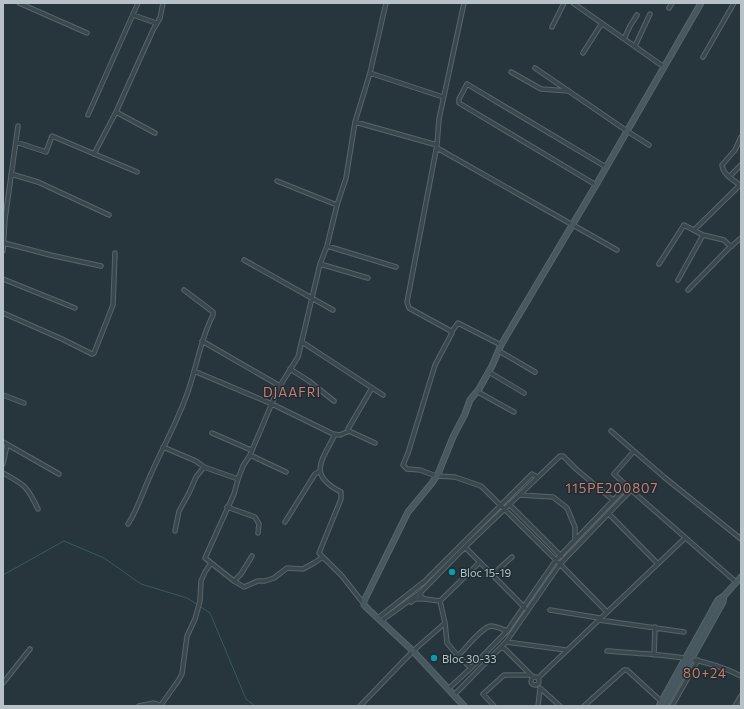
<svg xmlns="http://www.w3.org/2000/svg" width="744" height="709" viewBox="0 0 744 709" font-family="Commissioner,sans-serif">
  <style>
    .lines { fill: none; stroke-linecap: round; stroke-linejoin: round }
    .stream { stroke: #3b5761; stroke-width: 1 }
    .street-casing { stroke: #58656a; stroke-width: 5.5 }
    .secondary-casing { stroke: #58656a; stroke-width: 7 }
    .street { stroke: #3a474c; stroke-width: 3.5 }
    .secondary { stroke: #48585f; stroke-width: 5 }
    .culture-dot { fill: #0f9aa8; stroke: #1f2c31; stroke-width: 1.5 }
    .labels { text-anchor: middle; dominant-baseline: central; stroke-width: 3; stroke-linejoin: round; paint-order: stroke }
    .poi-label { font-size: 11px; fill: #b6c2c7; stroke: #1f2c31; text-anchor: start }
    .quarter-label { font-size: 13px; letter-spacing: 1px; fill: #ce7f74; stroke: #1f2c31 }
  </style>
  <rect width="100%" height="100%" fill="#26363c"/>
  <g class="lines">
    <!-- stream -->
    <path class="stream" d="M3,575L64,541L104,558L141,584L187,598L210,613L246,699L255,706"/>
    <defs>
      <path id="street" d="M19,3L87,33
        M573,3L664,67
        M669,8L672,3
        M133,15L156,23
        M552,27L564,3
        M624,39L630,26L637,15
        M635,46L650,14
        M583,53L602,23
        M703,57L734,3
        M535,68L627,131L649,145
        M511,72L541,89L569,91
        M370,73L443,97
        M116,112L155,133
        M88,115L138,3
        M355,122L437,145
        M16,142L46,152L52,136L137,172
        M437,148L617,250
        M94,154L116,112L153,30L160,18L163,3
        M11,174L38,182L109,215
        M729,177L741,165
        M277,181L337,205
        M596,185L459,103V99L467,84L606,167
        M741,186C734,180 723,175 722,165L735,150L741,137
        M694,230L740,185
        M4,243L50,255L101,266
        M327,246L396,267
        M3,251L5,219L18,126
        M244,260L333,310
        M320,264L368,278
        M659,264L684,225L703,235L724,240L729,245L732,246
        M3,279L75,308
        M678,280L703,235
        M688,290L728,249L741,238
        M3,313L62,339L92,354L94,353L113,305L115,253
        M452,331L458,323L501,345
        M202,341L280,386
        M302,342L383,395
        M499,351L535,372
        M290,369L309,381L334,401
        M194,371L272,404L333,434L340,435L349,431L348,429L372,388
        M489,372L524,393
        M478,392L514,412
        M3,395L24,403
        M349,431L375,443
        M611,431L664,477L741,539
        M212,433L251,450
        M335,434C323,460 306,474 341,492V499L319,553L342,576L364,604
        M3,442L59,474
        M163,447L196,461L204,467L238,479
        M250,455L286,472
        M3,464L7,445
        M3,473C25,485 27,486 38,509
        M627,486L614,474L634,451
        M520,495L553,497L567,508L575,527V540
        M509,504L561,556
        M227,507L255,517L259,524L258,533
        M609,514L658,564
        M285,522L315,474L320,471
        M128,524C138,509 143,491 151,474C164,444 182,414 191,382C198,359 202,336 213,315V312L184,290
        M175,531L179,511L189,493L196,477L204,467
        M465,547L525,608
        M323,557L314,563L303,569L287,568L274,578L265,581H258L244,587L234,581L205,558L234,494L238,479L243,466L250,455L278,389L298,357L320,264L327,246L337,205L346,178L355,122L370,73L386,3
        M480,562L440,601L445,623L447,643L458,656C465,649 482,627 491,626C496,626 502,629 507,631
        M492,575L512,557
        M234,581L241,574L252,556
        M425,599L440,601
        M411,602L415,599H425L420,596L421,592
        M550,610L600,618
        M607,612L560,564L631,490L736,582
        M378,618L425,581L532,474L537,477
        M599,620L684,632
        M381,621L421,592L465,547L560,456H563L576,469L613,500
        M506,642L566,650
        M501,648L505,649L533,677
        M607,651C654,655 698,654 741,676
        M654,655L655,627
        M458,656L471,668
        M531 681a4 4 0 1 1 8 0a4 4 0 1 1-8 0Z
        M538,678L685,538
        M3,683L30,649
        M448,689L471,668L507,631L556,560L627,486
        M454,695L506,642L560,564L481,486L455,477L436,476L420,470L407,469L403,465L408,453L435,365L452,333L449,330L409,308L407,302L437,145L439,119L464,3
        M161,705L178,681L182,674L187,636L195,619L200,601L201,581L205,572L211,563
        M139,706L154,703L163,706
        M360,706L413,651L445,623
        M494,706L483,694L504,675H529
        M538,706L540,688L560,706
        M584,706L624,670H627L662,702
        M672,706L698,660
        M735,706L741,696"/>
      <path id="secondary" d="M464,706L413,651L369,610L364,605V601L408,512L432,483L438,474L453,437L465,414L470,400L479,389L492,366L501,345L596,185L701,3
        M659,706L718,600L724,596L741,577
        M665,706L723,602L724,596"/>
    </defs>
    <!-- street casing -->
    <use href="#street" class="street-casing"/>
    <!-- secondary casing -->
    <use href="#secondary" class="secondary-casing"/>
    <!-- street -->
    <use href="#street" class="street"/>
    <!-- secondary -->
    <use href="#secondary" class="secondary"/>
  </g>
  <!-- markers -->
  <g class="culture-dot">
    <circle cx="452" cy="572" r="4"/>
    <circle cx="434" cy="658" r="4"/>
  </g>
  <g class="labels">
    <!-- poi labels -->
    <g class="poi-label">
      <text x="460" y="572">Bloc 15-19</text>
      <text x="442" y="658">Bloc 30-33</text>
    </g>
    <!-- quarter labels -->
    <g class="quarter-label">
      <text x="292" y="392">DJAAFRI</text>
      <text x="612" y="488">115PE200807</text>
      <text x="705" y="673">80+24</text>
    </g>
  </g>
  <!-- border -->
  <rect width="744" height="709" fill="none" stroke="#b6c2c7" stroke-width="8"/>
</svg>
